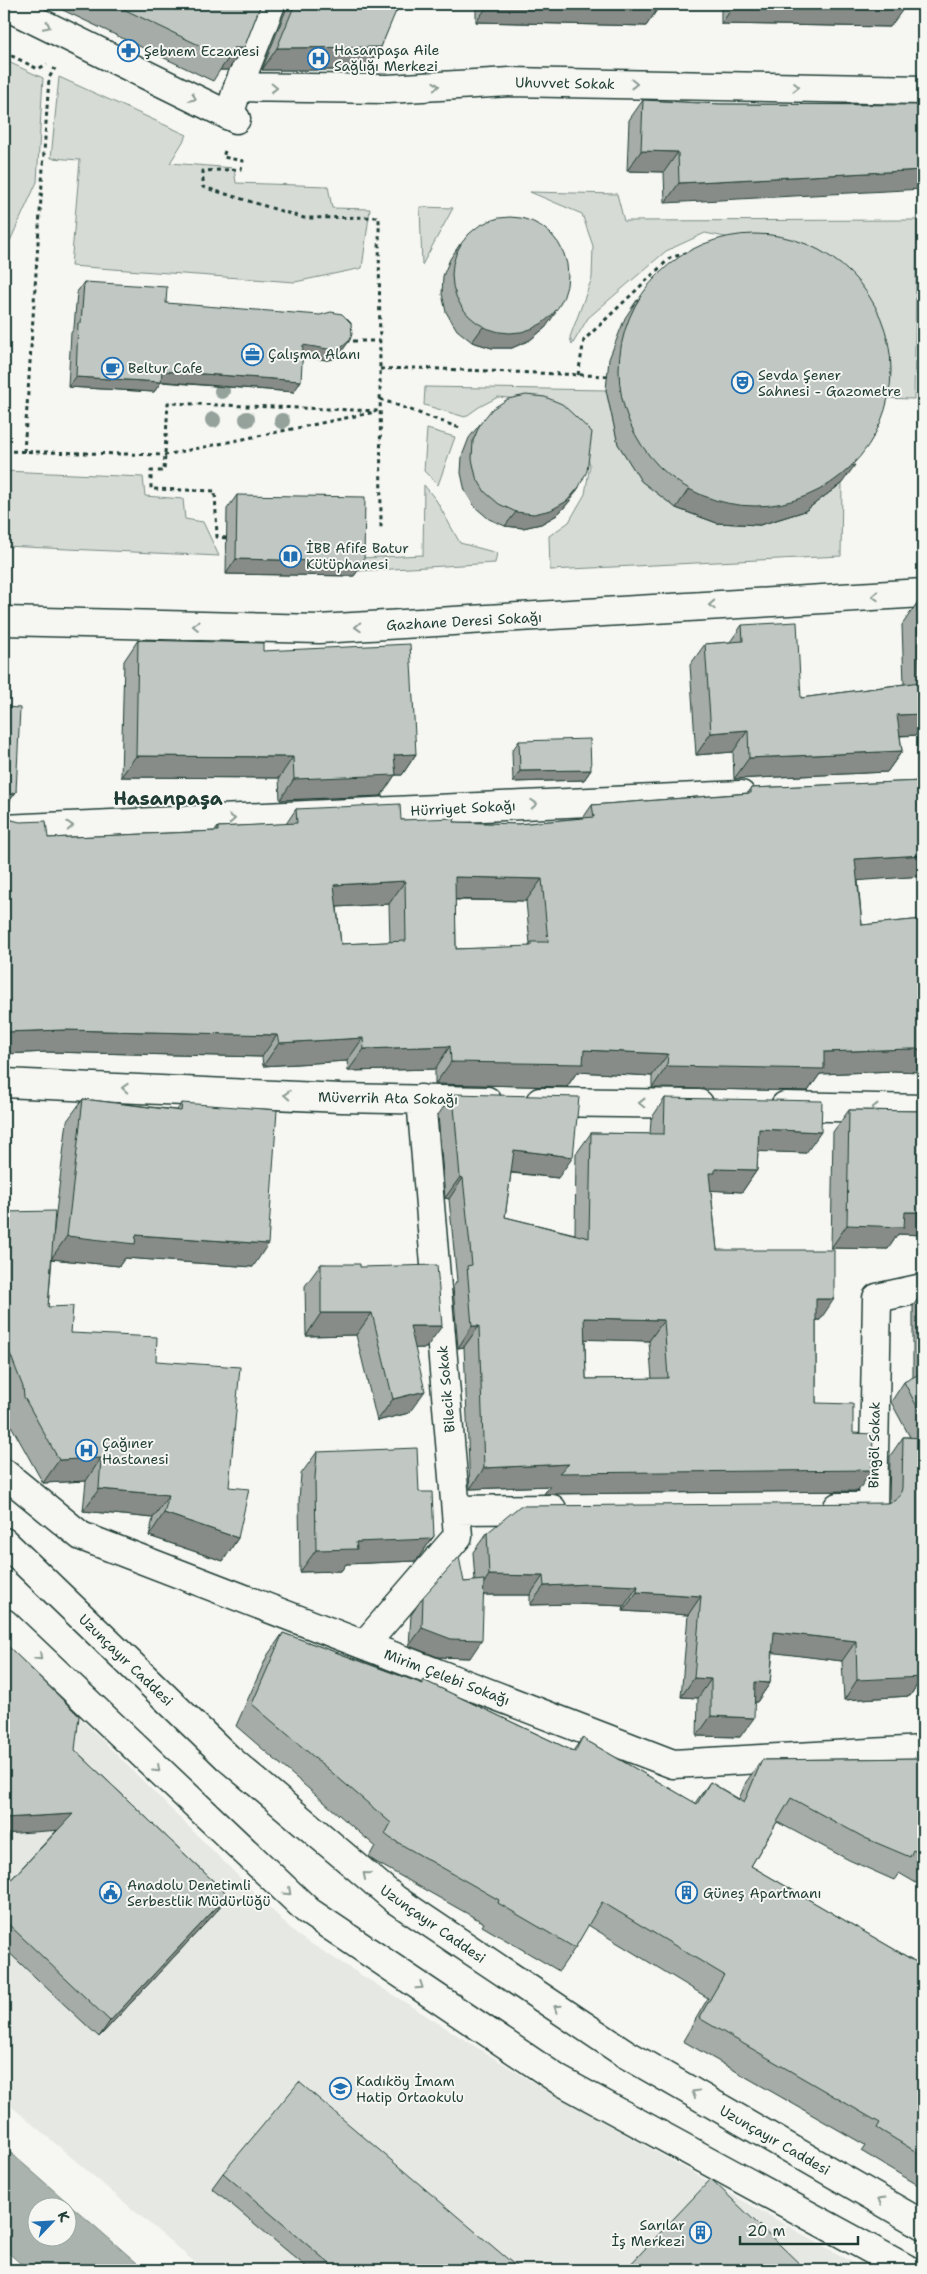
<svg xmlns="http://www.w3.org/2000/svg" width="927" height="2274" viewBox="0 0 927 2274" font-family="'Shantell Sans',sans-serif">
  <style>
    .built { fill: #e6e8e4 }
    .green { fill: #d6dbd6; stroke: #7a8c85 }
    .water { fill: #aab3ae; stroke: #72847d; fill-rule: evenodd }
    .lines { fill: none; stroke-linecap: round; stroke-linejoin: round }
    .minor-casing { stroke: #1f3d34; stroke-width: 31 }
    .major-casing { stroke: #1f3d34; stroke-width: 31 }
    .path { stroke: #1f3d34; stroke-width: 3; stroke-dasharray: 4 4; stroke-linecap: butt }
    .minor { stroke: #f6f6f2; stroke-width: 28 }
    .major { stroke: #f6f6f2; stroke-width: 28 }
    .tree { fill: #94a29b }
    .wall { fill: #a6aca8; stroke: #1f3d34; fill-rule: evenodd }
    .shaded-wall { fill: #878c88; stroke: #1f3d34 }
    .building { fill: #c1c8c3; stroke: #1f3d34; fill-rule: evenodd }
    .oneway { stroke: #8a9a93 }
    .labels { text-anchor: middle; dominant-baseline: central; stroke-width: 4; stroke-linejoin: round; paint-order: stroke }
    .poi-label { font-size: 14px; fill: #1f3d34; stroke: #f6f6f2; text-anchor: start }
    .street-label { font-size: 14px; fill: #1f3d34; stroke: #f6f6f2 }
    .district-label { font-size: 19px; font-weight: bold; fill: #1f3d34; stroke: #f6f6f2 }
  </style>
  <rect width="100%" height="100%" fill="#f6f6f2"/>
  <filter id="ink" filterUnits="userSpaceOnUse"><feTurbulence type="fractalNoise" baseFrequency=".02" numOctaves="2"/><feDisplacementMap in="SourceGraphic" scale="10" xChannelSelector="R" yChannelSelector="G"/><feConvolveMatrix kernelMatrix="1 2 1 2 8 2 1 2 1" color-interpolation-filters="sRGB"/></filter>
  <g filter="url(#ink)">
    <!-- built -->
    <path class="built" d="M4,1642L297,1935L539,2086L866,2270H204L4,2100Z"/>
    <!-- green -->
    <path class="green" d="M4,60L43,78L37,182L4,254Z
      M59,77L187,135L170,163L234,168L236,183L328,186L332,208L370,209L362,268L295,282L71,266L80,160L51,158Z
      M530,192L617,194L624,221L917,220L914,399L880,398L780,248L705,233L666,251L588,318L572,345L570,337L592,278L593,246L582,214Z
      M420,207L453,208L422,265Z
      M425,387L606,390L618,444L641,481L676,508L717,523L760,525L805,511L842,483L841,556L550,570L549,536L569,522L585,494L590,465L581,435L548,402L498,397L479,407L465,417L424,405Z
      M427,429L455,437L438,485L424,471Z
      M4,471L143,477L145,496L183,499L185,519L203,522L219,556L4,546Z
      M424,485L436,500L460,543L497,553L495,563L358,571L359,558L423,555Z"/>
    <!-- water -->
    <path class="water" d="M4,2147L145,2270H28L4,2249ZM38,2206H68V2236H38Z"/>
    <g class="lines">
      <defs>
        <path id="minor" d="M4,5L236,119
          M238,87L271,4
          M229,116L238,87L387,89L510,82L923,90
          M4,621L319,629L923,593
          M4,829L741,795
          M4,1083L341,1098L487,1101
          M540,1102L699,1104
          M785,1106L923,1109
          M4,1473L81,1536L673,1764L923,1750
          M838,1507H873L877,1298L923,1288
          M456,1510L552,1509
          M364,1645L458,1536L421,1099"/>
        <path id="major" d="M4,1542L228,1758L396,1900L626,2054L923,2225
          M4,1623L308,1911L559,2080L909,2270"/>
      </defs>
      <!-- minor casing -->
      <use href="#minor" class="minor-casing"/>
      <!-- major casing -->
      <use href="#major" class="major-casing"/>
      <!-- path -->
      <path class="path" d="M4,52L38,69L47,64
        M225,151L223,157L243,161L241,169L203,171V187L304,218L379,217L381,528
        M345,341H380
        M380,369L415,368L608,376
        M578,375L584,340L670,258L692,251
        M380,399L460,428
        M4,451L165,455L375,412
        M24,452L49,78L55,68
        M226,538L217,537L215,491L151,489V471H164L168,403L380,411"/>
      <!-- minor -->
      <use href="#minor" class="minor"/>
      <!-- major -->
      <use href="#major" class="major"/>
    </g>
    <!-- trees -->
    <g class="tree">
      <circle cx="222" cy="391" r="8"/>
      <circle cx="247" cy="419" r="8"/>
      <circle cx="213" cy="420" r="8"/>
      <circle cx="282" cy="421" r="8"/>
    </g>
    <!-- wall -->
    <path class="wall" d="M50,4H261L244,48L228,70H220L213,81Z
      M286,4H402L394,14L381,47L365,70H262L286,10Z
      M476,4H661L646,26L476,22Z
      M721,4H904L890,27L721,24Z
      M643,100L720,104L923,105L665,203L664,172L627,171L629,120Z
      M460,244L546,327L530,340L512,348H492L472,342L457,330L446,312L442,294L443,276L450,259Z
      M84,282L166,303L342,351L333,359L327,360L303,357L294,392L161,382L154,392L68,387L71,333L74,328L77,292Z
      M637,300L842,483L805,511L760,525L717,523L676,508L641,481L618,444L606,390L609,359L625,318Z
      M480,424L579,487L569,502L557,515L541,524L523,528L505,526L489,519L475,507L465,491L461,473L462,456L469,438Z
      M237,495L364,562L354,576L226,574L227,509Z
      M917,603L923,735L900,736L902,751L887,772L734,779L733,752L696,755L690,665L705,644L730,642L742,625L801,698L904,684L902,625Z
      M138,640L263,651L416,754L402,775H395L381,796L280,800L279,778L121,777L124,661Z
      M4,707L16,792L4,808L6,815L12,820L48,838L215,831L218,827L286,824L296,809L401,820L454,822L518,824L583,818L592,805L748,793L751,788L923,781V876L858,880L862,925L923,919V1072L894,1071L820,1074L808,1091L652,1088V1076L577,1072L567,1087L435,1084V1069L348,1071L347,1061L263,1066L262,1057L48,1052L4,1054ZM455,900L526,901L530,944L528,947L456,949ZM389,904L390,942L341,944L337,907Z
      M519,741L591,770L584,780L513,782L512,751Z
      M453,1094L558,1178L511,1173L505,1217L575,1234L576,1154L591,1133L650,1134L651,1119L665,1098L806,1153L758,1151L757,1170L742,1192L711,1190L717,1250L820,1320H816V1403L853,1433L858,1491L544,1494L550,1486L470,1489L464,1347L458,1348L453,1287L457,1281L449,1199L445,1198L438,1115ZM585,1339L649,1341L652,1379H586Z
      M83,1099L177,1110L182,1103L253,1267L125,1258L119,1266L52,1259L48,1307L71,1333L156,1361L229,1487L238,1538L223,1561L149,1536L153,1518L83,1511L86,1481L43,1483L8,1420L7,1409L4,1401V1212L52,1246L67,1121Z
      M849,1110L923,1111V1235L898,1234L888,1249L831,1248L833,1132Z
      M321,1264L360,1267L426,1348H415L409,1413L377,1421L356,1335L306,1336L305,1286Z
      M923,1291V1685H917L910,1696L844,1700L842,1661L773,1652L770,1683L757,1702H754L740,1737L697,1736L698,1698L681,1697L688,1615L623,1611L624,1606L575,1604L530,1605V1595H484L470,1658L438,1657L409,1646L411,1615L423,1597L464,1582L475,1581L473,1552L487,1533L889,1503L890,1456L903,1437H910L891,1402L904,1382L913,1378V1306Z
      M317,1452L419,1492L434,1536L416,1561L346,1564L341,1571L300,1572L299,1500L301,1474Z
      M283,1633L421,1683L423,1680L573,1751L582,1738L695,1803L710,1782L739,1799L746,1782L762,1760L923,1758V1887L899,1873L894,1880L849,1860L777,1822L751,1866L923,1966V2188L861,2151L865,2145L683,2041L708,1998L588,1925L575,1948L559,1971L482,1926L484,1923L374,1861L369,1857L375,1846L236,1726L267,1656Z
      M75,1750L228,1895L216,1912L99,2037L4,1948V1887L57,1830Z
      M223,2173L515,2270H310L212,2188Z"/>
    <!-- shaded-wall -->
    <path class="shaded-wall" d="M395,4H402L392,17Z
      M489,4H661L646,26L476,22Z
      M735,4L904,8L890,27L721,24Z
      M381,47L365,70H262L277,48Z
      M233,48H244L228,70H220L228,59Z
      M641,151L678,152L664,172L627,171Z
      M923,170V189L665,203L679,183Z
      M556,312L546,327L530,340L512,348H492L472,342L483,327Z
      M350,340L342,351L333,359L327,360L296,356L303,345Z
      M162,371L301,381L294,392L155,381Z
      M76,377L161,382L154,392L68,387Z
      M855,465L842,483L805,511L760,525L717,523L676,508L688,490Z
      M579,487L569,502L557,515L541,524L523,528L505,526L516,512Z
      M236,559L364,562L354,576L226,574Z
      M923,714V735L882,736L897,715Z
      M748,730L733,752L696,755L711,733Z
      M902,751L887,772L734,779L749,758Z
      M416,754L402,775H395L381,796L280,800L294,779L394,755Z
      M136,756L293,757L279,778L121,777Z
      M591,770L584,780L513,782L520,771Z
      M16,792L4,809V803L11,794Z
      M923,855V876L840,882L855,859Z
      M455,877L542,879L526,901L439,899Z
      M405,881L389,904L318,908L334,885Z
      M64,1030L277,1035L262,1057L48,1052L4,1054V1032Z
      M363,1038L347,1061L263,1066L279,1043Z
      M450,1046L435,1069L348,1071L364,1049Z
      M909,1049H923V1072L894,1071L820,1074L808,1091L652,1088L667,1066L824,1052Z
      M584,1050L668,1054L652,1076L577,1072L567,1087L435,1084L451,1062Z
      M759,1129L821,1132L806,1153L744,1151Z
      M514,1150L573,1157L558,1178L499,1171Z
      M715,1169L757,1170L742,1192L703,1190L709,1173Z
      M460,1177L463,1178L449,1199L445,1198Z
      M905,1212H923V1235L898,1234L888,1249L831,1248L847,1225Z
      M136,1235L268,1244L253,1267L125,1258L119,1266L51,1259L67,1236Z
      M816,1299H834L820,1320H801Z
      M321,1313H372L356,1335L306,1336Z
      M584,1318L664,1320L649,1341L570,1339Z
      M410,1326H442L426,1348L394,1349Z
      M472,1326H479L464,1347L458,1348Z
      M425,1391L409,1413L377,1421L393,1399Z
      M101,1458L86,1481L43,1483L59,1460Z
      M569,1464L872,1470L858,1491L544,1494L550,1486L470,1489L484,1468Z
      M99,1489L169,1495L153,1518L83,1511Z
      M164,1513L238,1538L223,1561L149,1536Z
      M434,1536L416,1561L346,1564L341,1571L300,1572L316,1550L356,1542Z
      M489,1575L543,1576L530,1595H476Z
      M589,1584L638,1586L624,1606L575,1604L530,1605L544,1586Z
      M637,1592L701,1596L688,1615L623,1611Z
      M422,1628L482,1640L470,1658L438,1657L409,1646Z
      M774,1632L856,1641L842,1661L760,1651Z
      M923,1665V1685H917L910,1696L844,1700L857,1680Z
      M694,1678L711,1679L698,1698L681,1697Z
      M755,1682L770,1683L757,1702L741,1701Z
      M711,1716L754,1718L740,1737L697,1736Z
      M73,1814L61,1830L4,1834V1818Z
      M228,1895L216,1912L99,2037L110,2021Z"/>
    <!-- building -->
    <path class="building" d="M113,4H261L244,48H233L228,59Z
      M295,4H399L381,47L277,48Z
      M735,4H904V8Z
      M643,100L720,104L923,105V170L679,183L678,152L641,151Z
      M452 275a58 58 0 1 1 116 0a58 58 0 1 1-116 0Z
      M619 370a136 136 0 1 1 272 0a136 136 0 1 1-272 0Z
      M84,282L167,287L166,303L320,315L331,312L342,314L351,323L352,334L350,340L341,348L334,350L303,345L301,381L162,371L161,382L76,377L78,323H81Z
      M526,395L545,397L562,404L592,432L587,471L579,487L567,501L551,510L534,514L516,512L499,504L485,492L476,477L472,459L473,441L480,424L492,409L508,399Z
      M237,495L365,497L364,562L236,559Z
      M917,603H923V714L897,715L902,751L749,758L748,730L711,733L705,644L743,641L742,625L797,622L801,698L920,682Z
      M138,640L263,643V651L410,644L416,754L394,755L396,775L294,779L293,757L136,756Z
      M4,707L20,708L16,792L11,794L6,800L4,808L6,815L12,820L20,822L46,821L48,838L218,831V827L297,823L296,809L400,804L401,820L455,818L454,822L518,824L594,817L592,805L751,793V788L923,781V855L855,859L862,925L923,919V1049H909L824,1052V1069L667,1066L668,1054L584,1050L583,1064L451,1062L450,1046L364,1049L363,1038L279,1043L277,1035L64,1030L4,1032ZM455,877L542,879L548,942H531V946L456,949ZM405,881L406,941L341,944L334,885Z
      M590,739L591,770L520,771L519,741Z
      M453,1094L579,1097L573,1157L514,1150L505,1217L589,1238L591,1133L664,1134L665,1098L822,1101L821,1132L759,1129L757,1170L715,1169V1173H709L717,1250H834V1299H816V1403L853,1404V1433L873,1434L872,1470L559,1473L569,1464L484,1468L479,1326H472L467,1266L472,1265L463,1178L460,1177ZM584,1318L664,1320L668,1378L586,1379Z
      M83,1099L181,1111L182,1103L277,1110L268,1244L136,1235L135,1244L67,1236Z
      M849,1110L923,1111V1212H905L904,1227L847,1225Z
      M55,1211L48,1307L73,1306L71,1333L157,1337L156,1361L240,1367L229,1487L249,1489L238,1538L164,1513L169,1495L99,1489L101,1458L59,1460L24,1397L23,1387L4,1338V1212Z
      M321,1264H360V1267L437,1265L442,1326H410L425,1391L393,1399L372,1313H321Z
      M923,1372V1418L904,1382Z
      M903,1437L923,1438V1665H922L923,1677L857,1680L856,1641L774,1632L770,1683L755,1682L754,1718L711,1716V1679L694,1678L701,1596L637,1592L638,1586L589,1584L544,1586L543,1576L489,1575L487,1533L520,1506L887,1503L894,1501L900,1496L902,1488Z
      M417,1448L419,1492H432L434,1536L431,1539L356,1542L357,1549L316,1550L315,1478L317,1452Z
      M459,1557L464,1582L484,1580L482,1640L451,1639L422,1628L423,1597Z
      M283,1633L423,1684V1680L575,1752L582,1738L697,1804L710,1782L744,1803L762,1760L923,1758V1855L913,1850L910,1857L865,1838L791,1798L751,1866L923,1966V2156L877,2128L880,2123L699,2018L724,1975L602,1902L575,1948L498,1903L499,1900L390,1838L385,1834L391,1823L252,1704Z
      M8,1646L79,1716L75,1750L228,1895L110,2021L4,1920V1887L73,1814L4,1818V1647Z
      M299,2082L517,2267L515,2270H337L223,2173Z
      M711,2179L806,2270H625Z
      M847,2267L851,2270H844Z"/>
    <!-- one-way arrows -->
    <defs><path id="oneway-chevron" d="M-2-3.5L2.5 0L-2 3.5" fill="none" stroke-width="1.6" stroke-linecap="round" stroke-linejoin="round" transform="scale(1.25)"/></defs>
    <g class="oneway">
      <use href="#oneway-chevron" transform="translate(47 26) rotate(26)"/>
      <use href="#oneway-chevron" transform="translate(634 84) rotate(1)"/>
      <use href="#oneway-chevron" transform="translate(436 86) rotate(-3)"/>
      <use href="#oneway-chevron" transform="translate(796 87) rotate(1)"/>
      <use href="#oneway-chevron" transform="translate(274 88) rotate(1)"/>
      <use href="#oneway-chevron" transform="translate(193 98) rotate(26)"/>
      <use href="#oneway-chevron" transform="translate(875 596) rotate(177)"/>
      <use href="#oneway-chevron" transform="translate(712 605) rotate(177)"/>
      <use href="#oneway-chevron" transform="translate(196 626) rotate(-179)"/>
      <use href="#oneway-chevron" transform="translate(358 627) rotate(177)"/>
      <use href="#oneway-chevron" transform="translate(534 804) rotate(-3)"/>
      <use href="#oneway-chevron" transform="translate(232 819) rotate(-3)"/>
      <use href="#oneway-chevron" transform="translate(70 826) rotate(-3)"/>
      <use href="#oneway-chevron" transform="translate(125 1088) rotate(-177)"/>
      <use href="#oneway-chevron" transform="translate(287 1095) rotate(-177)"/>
      <use href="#oneway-chevron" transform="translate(642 1103) rotate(-179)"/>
      <use href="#oneway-chevron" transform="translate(875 1108) rotate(-179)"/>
      <use href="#oneway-chevron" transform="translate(39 1657) rotate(44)"/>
      <use href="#oneway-chevron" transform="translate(157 1769) rotate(43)"/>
      <use href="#oneway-chevron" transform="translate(366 1875) rotate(-140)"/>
      <use href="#oneway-chevron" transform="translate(288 1892) rotate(43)"/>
      <use href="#oneway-chevron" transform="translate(420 1986) rotate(34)"/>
      <use href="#oneway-chevron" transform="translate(557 2008) rotate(-146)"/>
      <use href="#oneway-chevron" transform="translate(695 2093) rotate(-150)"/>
      <use href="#oneway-chevron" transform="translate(881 2200) rotate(-150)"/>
    </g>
  </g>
  <!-- icons -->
  <defs>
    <symbol id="pharmacy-ring" viewBox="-11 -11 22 22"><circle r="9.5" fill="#f6f6f2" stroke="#1f6fb2" stroke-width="1.5"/><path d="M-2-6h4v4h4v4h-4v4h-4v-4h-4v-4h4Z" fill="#1f6fb2"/></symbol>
    <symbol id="hospital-ring" viewBox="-11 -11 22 22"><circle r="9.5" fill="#f6f6f2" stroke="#1f6fb2" stroke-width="1.5"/><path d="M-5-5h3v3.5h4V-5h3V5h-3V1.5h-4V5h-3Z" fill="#1f6fb2"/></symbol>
    <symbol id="office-ring" viewBox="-11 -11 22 22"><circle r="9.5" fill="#f6f6f2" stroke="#1f6fb2" stroke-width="1.5"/><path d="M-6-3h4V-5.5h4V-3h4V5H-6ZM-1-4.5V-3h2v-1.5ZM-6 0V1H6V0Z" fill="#1f6fb2"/></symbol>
    <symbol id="cafe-ring" viewBox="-11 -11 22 22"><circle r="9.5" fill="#f6f6f2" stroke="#1f6fb2" stroke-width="1.5"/><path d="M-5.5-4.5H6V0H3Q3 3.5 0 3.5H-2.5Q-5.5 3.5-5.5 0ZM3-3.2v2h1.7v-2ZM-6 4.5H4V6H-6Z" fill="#1f6fb2"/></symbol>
    <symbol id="theatre-ring" viewBox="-11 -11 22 22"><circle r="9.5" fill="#f6f6f2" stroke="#1f6fb2" stroke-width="1.5"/><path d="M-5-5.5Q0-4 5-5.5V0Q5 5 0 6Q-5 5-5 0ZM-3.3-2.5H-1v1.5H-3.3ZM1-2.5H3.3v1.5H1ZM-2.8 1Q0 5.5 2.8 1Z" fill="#1f6fb2"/></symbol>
    <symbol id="library-ring" viewBox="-11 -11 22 22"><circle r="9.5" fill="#f6f6f2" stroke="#1f6fb2" stroke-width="1.5"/><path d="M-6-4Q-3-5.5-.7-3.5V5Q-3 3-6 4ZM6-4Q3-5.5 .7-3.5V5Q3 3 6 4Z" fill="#1f6fb2"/></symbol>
    <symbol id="civic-ring" viewBox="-11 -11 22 22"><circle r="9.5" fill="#f6f6f2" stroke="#1f6fb2" stroke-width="1.5"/><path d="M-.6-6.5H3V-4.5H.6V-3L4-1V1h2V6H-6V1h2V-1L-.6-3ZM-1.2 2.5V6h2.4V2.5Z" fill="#1f6fb2"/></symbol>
    <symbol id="building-ring" viewBox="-11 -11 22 22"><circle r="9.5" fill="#f6f6f2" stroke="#1f6fb2" stroke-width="1.5"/><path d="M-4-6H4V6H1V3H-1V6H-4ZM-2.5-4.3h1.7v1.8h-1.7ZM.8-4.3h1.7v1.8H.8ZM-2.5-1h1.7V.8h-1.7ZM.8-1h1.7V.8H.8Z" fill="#1f6fb2"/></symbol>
    <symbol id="school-ring" viewBox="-11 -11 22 22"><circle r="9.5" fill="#f6f6f2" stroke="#1f6fb2" stroke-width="1.5"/><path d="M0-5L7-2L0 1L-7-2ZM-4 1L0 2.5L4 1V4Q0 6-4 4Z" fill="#1f6fb2"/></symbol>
  </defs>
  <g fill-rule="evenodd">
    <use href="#pharmacy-ring" x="116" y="38" width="25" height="25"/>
    <use href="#hospital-ring" x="306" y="46" width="25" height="25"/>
    <use href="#office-ring" x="240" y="342" width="25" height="25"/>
    <use href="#cafe-ring" x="100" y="356" width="25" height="25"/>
    <use href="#theatre-ring" x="730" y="370" width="25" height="25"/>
    <use href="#library-ring" x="278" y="544" width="25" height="25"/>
    <use href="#hospital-ring" x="74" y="1438" width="25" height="25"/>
    <use href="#civic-ring" x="98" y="1880" width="25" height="25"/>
    <use href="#building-ring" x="674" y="1880" width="25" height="25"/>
    <use href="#school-ring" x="328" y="2076" width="25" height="25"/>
    <use href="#building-ring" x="688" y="2220" width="25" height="25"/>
  </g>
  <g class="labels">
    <!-- poi labels -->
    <g class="poi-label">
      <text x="334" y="50">Hasanpaşa Aile<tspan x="334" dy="16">Sağlığı Merkezi</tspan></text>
      <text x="144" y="51">Şebnem Eczanesi</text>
      <text x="268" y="354">Çalışma Alanı</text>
      <text x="128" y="368">Beltur Cafe</text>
      <text x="758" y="375">Sevda Şener<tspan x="758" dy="16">Sahnesi - Gazometre</tspan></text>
      <text x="306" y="548">İBB Afife Batur<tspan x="306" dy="16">Kütüphanesi</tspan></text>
      <text x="102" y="1443">Çağıner<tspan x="102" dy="16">Hastanesi</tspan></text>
      <text x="127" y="1885">Anadolu Denetimli<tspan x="127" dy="16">Serbestlik Müdürlüğü</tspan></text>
      <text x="703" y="1893">Güneş Apartmanı</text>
      <text x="356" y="2081">Kadıköy İmam<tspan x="356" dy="16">Hatip Ortaokulu</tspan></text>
      <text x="685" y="2225" text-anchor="end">Sarılar<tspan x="685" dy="16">İş Merkezi</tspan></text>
    </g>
    <!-- street labels -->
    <g class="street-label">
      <text transform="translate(565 83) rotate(1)">Uhuvvet Sokak</text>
      <text transform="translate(464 621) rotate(-3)">Gazhane Deresi Sokağı</text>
      <text transform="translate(463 808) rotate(-3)">Hürriyet Sokağı</text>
      <text transform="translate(388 1098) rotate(1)">Müverrih Ata Sokağı</text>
      <text transform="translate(446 1389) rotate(-95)">Bilecik Sokak</text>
      <text transform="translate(874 1445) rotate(-89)">Bingöl Sokak</text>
      <text transform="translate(126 1660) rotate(44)">Uzunçayır Caddesi</text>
      <text transform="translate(447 1677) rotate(21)">Mirim Çelebi Sokağı</text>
      <text transform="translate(433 1924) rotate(35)">Uzunçayır Caddesi</text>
      <text transform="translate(775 2140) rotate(30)">Uzunçayır Caddesi</text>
    </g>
    <!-- district labels -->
    <g class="district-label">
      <text x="168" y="798">Hasanpaşa</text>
    </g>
  </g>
  <!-- margin -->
  <rect width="927" height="2274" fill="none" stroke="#f6f6f2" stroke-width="20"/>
  <rect x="10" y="10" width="907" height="2254" fill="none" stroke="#1f3d34" stroke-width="2" filter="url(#ink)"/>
  <!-- north arrow -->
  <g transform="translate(52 2222) rotate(65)"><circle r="24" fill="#f6f6f2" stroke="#a0aca6"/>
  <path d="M0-4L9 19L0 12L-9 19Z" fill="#1f6fb2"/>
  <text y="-8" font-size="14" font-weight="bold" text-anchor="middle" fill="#1f3d34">K</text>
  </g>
  <!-- scale -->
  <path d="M740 2236v8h118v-8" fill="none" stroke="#1f3d34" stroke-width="2.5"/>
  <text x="747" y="2236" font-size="15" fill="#1f3d34" stroke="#f6f6f2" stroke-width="4" paint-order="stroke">20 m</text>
</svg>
